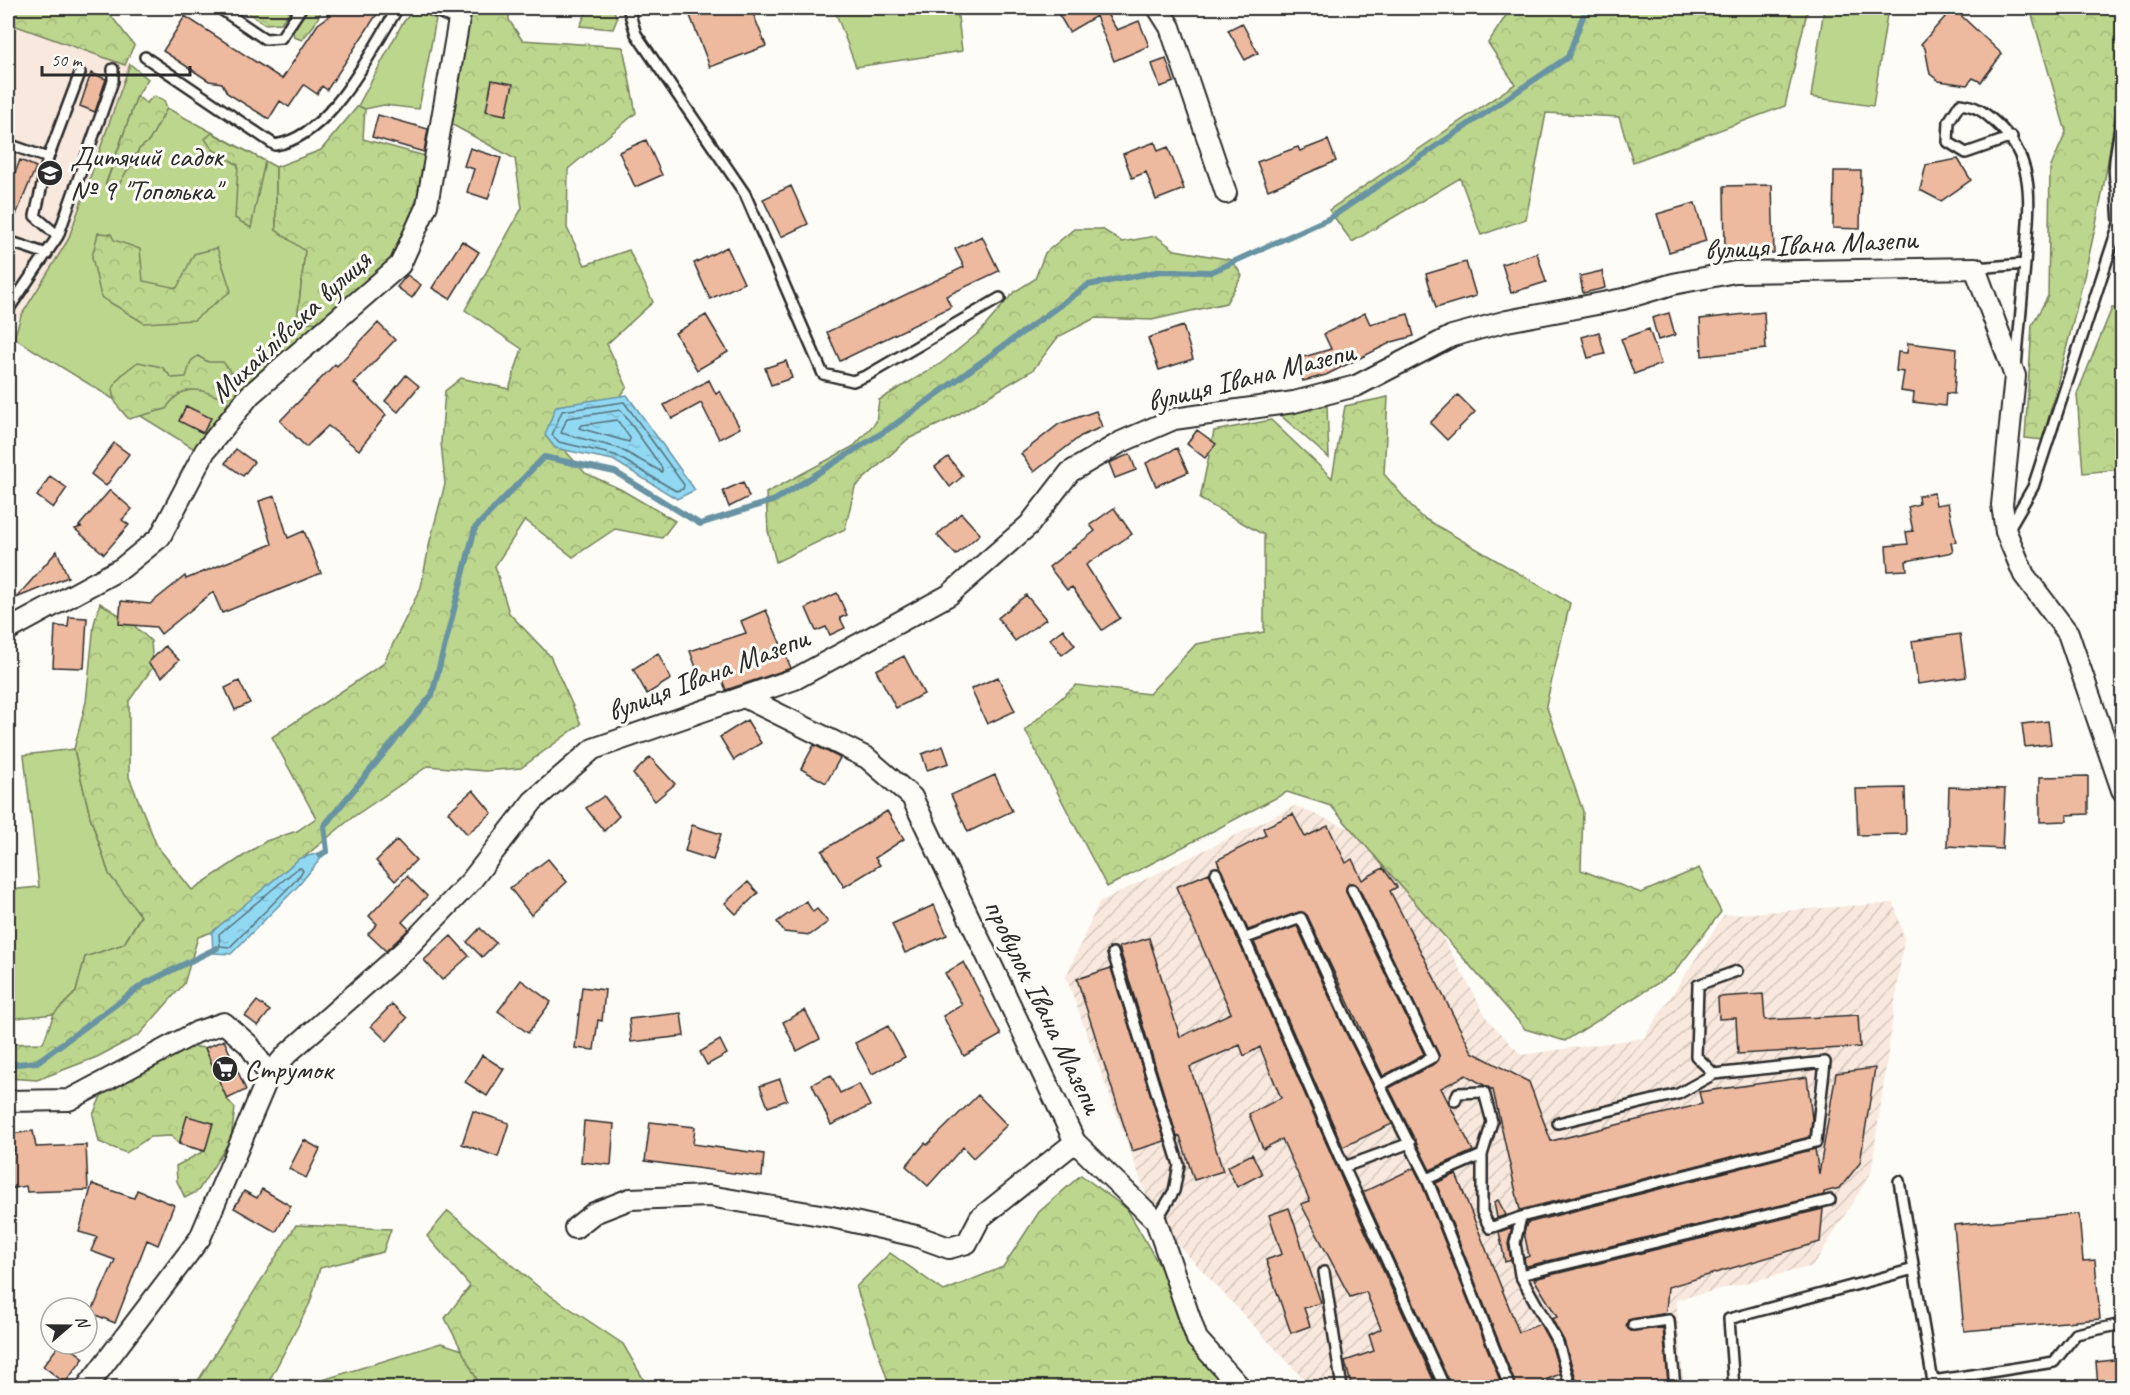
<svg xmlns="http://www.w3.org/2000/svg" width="2130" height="1395" viewBox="0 0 2130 1395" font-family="Caveat,sans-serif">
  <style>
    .built { fill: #f8e8dd }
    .industrial { fill: url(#industrial-furrows) }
    .green { fill: #bdd68d; stroke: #74805c; stroke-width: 1.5 }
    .forest { fill: url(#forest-crowns); stroke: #74805c; stroke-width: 1.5 }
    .park { fill: url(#park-dots); stroke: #74805c; stroke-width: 1.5 }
    .water { fill: url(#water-ripples); stroke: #6893a3; stroke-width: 1.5 }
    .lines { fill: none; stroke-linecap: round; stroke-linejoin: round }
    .shore { stroke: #54717b; stroke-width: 1.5 }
    .stream { stroke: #6893a3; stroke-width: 6 }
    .building { fill: #edb99f; stroke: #2b2b2b; stroke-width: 1.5 }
    .service-casing { stroke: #2b2b2b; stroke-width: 14 }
    .minor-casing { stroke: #2b2b2b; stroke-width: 24 }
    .service { stroke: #fdfcf7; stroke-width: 9 }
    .minor { stroke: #fdfcf7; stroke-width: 20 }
    .labels { text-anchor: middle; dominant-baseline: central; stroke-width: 6; stroke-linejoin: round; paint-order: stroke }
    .poi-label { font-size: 30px; fill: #2b2b2b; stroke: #fdfcf7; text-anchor: start }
    .street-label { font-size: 30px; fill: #2b2b2b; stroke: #fdfcf7 }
  </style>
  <defs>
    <pattern id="industrial-furrows" width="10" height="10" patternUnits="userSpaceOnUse" patternTransform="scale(1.5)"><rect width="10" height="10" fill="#f8e8dd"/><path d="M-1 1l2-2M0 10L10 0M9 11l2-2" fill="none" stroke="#d5c7be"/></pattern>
    <pattern id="forest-crowns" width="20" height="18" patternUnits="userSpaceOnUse" patternTransform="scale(1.5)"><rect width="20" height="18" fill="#bdd68d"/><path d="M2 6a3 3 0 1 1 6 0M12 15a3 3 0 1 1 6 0" fill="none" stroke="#a3b87a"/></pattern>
    <pattern id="park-dots" width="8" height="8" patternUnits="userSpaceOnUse" patternTransform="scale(1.5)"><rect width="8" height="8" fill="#bdd68d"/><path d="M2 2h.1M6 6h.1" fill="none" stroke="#a3b87a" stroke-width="1.8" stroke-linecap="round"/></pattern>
    <pattern id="water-ripples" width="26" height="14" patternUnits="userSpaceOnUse" patternTransform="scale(1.5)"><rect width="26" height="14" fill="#91d9f3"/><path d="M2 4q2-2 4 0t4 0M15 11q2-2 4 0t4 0" fill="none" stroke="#7dbad0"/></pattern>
  </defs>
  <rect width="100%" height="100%" fill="#fdfcf7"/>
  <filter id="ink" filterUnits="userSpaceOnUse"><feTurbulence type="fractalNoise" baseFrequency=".0167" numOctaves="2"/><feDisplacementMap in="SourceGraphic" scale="12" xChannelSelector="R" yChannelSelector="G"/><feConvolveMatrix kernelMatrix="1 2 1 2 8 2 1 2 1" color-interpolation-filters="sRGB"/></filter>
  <g filter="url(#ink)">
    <!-- built -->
    <path class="built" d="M8,10L130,64L68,240L21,316L10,323L8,322Z"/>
    <!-- industrial -->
    <path class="industrial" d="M1295,806L1355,831L1434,922L1488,1020L1521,1055L1644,1038L1724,915L1894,903L1904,938L1871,1173L1813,1266L1676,1300L1684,1388L1311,1387L1156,1221L1066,977L1099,902Z"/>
    <!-- green -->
    <path class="green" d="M588,8H613L617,19L613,29L580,26Z
      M834,8H957L962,51L856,67Z
      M1824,8H1888L1873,106L1811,97Z
      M414,9L436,19L419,109L384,105L365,109L358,106L402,24Z
      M130,64L148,79L137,96L106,183L130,168L139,149L149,141L167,108L276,167V230L305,250L297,321L322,323L259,373L229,402L196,450L14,338L21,316L68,240Z
      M74,749L90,816L109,874L141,915L124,944L85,957L76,992L54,1014L8,1019V890L39,887L24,755Z
      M441,1343L463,1350L481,1387L297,1388Z"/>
    <!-- forest -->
    <path class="forest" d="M8,8H105L134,45L125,65L8,23Z
      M241,8H292L281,23L264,24Z
      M304,8H323L314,25L302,40L294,37L292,27Z
      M467,8H509V20L522,40L623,47L636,113L568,169L567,228L585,265L629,250L653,302L607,344L627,387L611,410L553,437L585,473L620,489L675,521L662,538L615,529L573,557L525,520L495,566L509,613L550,656L581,724L521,768L485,771L428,766L353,817L212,932L198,937L184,984L139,1035L97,1057L37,1080L8,1078V1044L43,1043L54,1014L76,992L85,957L124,944L141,916L109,874L90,816L74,749L86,702L94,624L100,603L129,621L151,641L153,667L129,701V777L157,846L192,890L266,841L297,831L316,818L272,737L383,664L421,587L430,541L445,484L441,442L445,391L461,378L509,389L522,349L465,310L522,208L515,159L451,124Z
      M1511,8H1808L1785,106L1633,162L1619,117L1546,113L1526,219L1481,235L1460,178L1352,242L1329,210L1515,84L1488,43Z
      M2030,8H2122C2122,153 2078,300 2043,440L2025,438L2032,325L2048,296L2050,169L2066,132Z
      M137,96L146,103L154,96L164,100L167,108L149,141L139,149L116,190L109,191L106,184Z
      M358,106L365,109L363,139L429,157L428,172L395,258L322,323L297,321L305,251L276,230V167L321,150Z
      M212,133L265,161L251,228L235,218L238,165L212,149L205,139Z
      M1074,229H1102L1122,242L1156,236L1175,250L1232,260L1242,276L1226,303L1152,320L1095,318L1058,337L1033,370L950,419L908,439L855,487L845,529L776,562L768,531L766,493L854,446L876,422L879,400L940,364L980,332L1014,292L1035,279L1045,253Z
      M98,233L111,234L114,240L140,249L143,281L177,288L194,254L217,248L231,291L194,320L144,323L101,297L92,257Z
      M2112,308L2122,309V469L2083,473L2077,394Z
      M198,356L208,362H223L231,372L237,395L229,402C204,390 184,380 166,409L129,419C102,393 111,381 138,362L162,367L172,378L186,377L191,361Z
      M1388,397L1384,474L1420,516L1570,603L1546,705L1583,811L1581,870L1641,893L1699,868L1721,912L1674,973L1565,1041L1525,1029L1331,806L1287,792L1107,887L1025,730L1076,685L1149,694L1196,644L1264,632V535L1200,499L1214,431L1271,420L1332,478L1345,406Z
      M181,1045L205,1048L227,1099L235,1108L231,1139L198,1191L185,1198L177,1181L176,1166L204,1151L179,1144L171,1136L150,1137L126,1153L99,1142L93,1115L104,1089Z
      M1081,1175L1127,1209L1229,1387H890L856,1287L890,1253L944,1291L1003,1267L1039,1212Z
      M448,1211L541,1289L623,1344L648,1387H481L445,1318L470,1286L427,1236Z
      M296,1225L391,1229L383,1252L320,1268L310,1303L266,1387H194Z"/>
    <!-- park -->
    <path class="park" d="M1327,406L1329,458L1279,414Z"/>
    <!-- water -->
    <path class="water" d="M627,395L695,490L677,499L613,460L555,448L545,435L556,406Z
      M327,851L298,886L231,954L213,953L212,932L300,858Z"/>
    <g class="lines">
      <!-- shore -->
      <path class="shore" d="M624,402L684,485L683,489L676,491L615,455L559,442L552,435L562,411Z
        M621,410L662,468V472L618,448L561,433L567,418Z
        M617,420L630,438L629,442L579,428L582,425Z
        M298,868H301L303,871L294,882L230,947L220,946L219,934Z"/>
      <!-- stream -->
      <path class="stream" d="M320,855L327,851L324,826L432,695L475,528L544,457L615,472L700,524L775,500L893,426L1088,285L1161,271L1211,272L1330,218L1568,57L1586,8
        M8,1065L37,1062L144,984L217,948"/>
    </g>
    <!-- building -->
    <path class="building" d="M329,8H367L377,14L327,90L322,86L317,94L304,85L289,107L280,101L269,119L227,93L222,83L209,81L163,51L185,16L282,79L318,24L328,17Z
      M687,8H751L766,46L710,67Z
      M1055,8H1111L1105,11L1117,30L1139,21L1149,46L1114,61L1096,16L1069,32Z
      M1953,8L2002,54L1981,82L1973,78L1967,85L1939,81L1930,74L1925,48L1921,44Z
      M1242,23L1258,53L1245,60L1228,30Z
      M1166,59L1174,82L1160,87L1152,64Z
      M91,73L106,79L95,112L80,106Z
      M492,80L513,84L506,115L486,111Z
      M378,115L428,129L424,152L372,137Z
      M646,140L662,175L635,187L619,152Z
      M1328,140L1336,161L1268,190L1257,162L1298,147L1300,151Z
      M1155,142L1158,151L1168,147L1184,189L1156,200L1146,172L1132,178L1123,154Z
      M470,148L501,158L488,199L467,192L474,169L464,166Z
      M1958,159L1971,180L1941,201L1920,190L1926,165Z
      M20,160L36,167L8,234V173L14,176Z
      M1834,171H1861L1860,229L1833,228Z
      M1772,185L1774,253L1725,254L1724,186Z
      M791,186L808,224L781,237L763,199Z
      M1695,203L1706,241L1669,252L1657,214Z
      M982,236L999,271L946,296L951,307L840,361L827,332L964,267L955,249Z
      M462,241L479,252L450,299L432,288Z
      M727,247L744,283L710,299L694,263Z
      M1537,253L1546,282L1511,293L1502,264Z
      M1466,262L1476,296L1436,308L1426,274Z
      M1602,271L1605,288L1583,293L1580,276Z
      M407,275L421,285L412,298L397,287Z
      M1764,312L1766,349L1702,356L1700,319Z
      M1365,313L1370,324L1408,314L1414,336L1392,342L1326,375L1303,381L1297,359L1331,349L1324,334Z
      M1669,313L1675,335L1658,340L1652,318Z
      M706,315L728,352L697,370L675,333Z
      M378,323L395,340L354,383L386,415L359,450L328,426L306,447L280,421L335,364L337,366Z
      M1183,326L1193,359L1159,370L1148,338Z
      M1649,329L1661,364L1634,374L1621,339Z
      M1599,332L1605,354L1588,358L1582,337Z
      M1908,343L1957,349L1954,394L1946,393L1945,406L1913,402L1914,393L1901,391L1904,372L1896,371L1898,352L1907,353Z
      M786,361L792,378L771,385L765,368Z
      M406,375L419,386L398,412L385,401Z
      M709,380L716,394L720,391L740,428L719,439L701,403L672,419L664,405Z
      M1458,395L1475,412L1447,440L1430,423Z
      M186,406L211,418L203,433L179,421Z
      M1096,411L1102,427L1081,436L1034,472L1021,454L1059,424Z
      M1197,430L1216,444L1205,458L1187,444Z
      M114,443L129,454L106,486L91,474Z
      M1177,448L1188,472L1156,486L1146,463Z
      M236,449L254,462L243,476L225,463Z
      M1130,454L1136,470L1115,478L1109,463Z
      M948,457L963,476L950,487L935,467Z
      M50,476L67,488L53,508L37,496Z
      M743,482L749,497L729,507L723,491Z
      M110,490L132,509L122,520L129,525L104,554L75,529L81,527L79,526Z
      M1934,493L1936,505L1948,503L1956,542L1951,543L1953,552L1906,561L1907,570L1888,571L1886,546L1908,544L1906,532L1913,531L1908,507L1919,504L1918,496Z
      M275,496L288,538L304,531L321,573L222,613L213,592L161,634L156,627L119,624L121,601L150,604L185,576L186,579L272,544L259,501Z
      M1114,508L1132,534L1086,565L1120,618L1102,630L1072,587L1067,590L1049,567L1095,531L1090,525Z
      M961,513L980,534L956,555L937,535Z
      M57,551L68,577L16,598Z
      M837,593L847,615L840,618L845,628L830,635L826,627L816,631L806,608Z
      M1026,595L1046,619L1015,641L998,618Z
      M766,610L791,668L726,690L721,677L702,684L690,651L746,633L741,621Z
      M69,617L87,618L84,668L53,667L55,626L68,627Z
      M1063,629L1075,645L1062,655L1050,639Z
      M1960,634L1966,677L1918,684L1912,641Z
      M165,646L179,660L162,677L148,663Z
      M658,653L671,679L647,694L633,669Z
      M904,656L924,694L896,708L876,670Z
      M998,677L1015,711L987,724L971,689Z
      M239,681L250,703L235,710L225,688Z
      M747,720L761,743L734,760L720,737Z
      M2048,721L2051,744L2025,747L2022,724Z
      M814,745L840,758L826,783L801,769Z
      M943,746L949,763L927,770L922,754Z
      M650,757L675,784L655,801L633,774Z
      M995,775L1012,811L968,832L951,795Z
      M2088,776V814L2067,815V821L2040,822V777Z
      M1949,787L2005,789L2002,849L1947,846Z
      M1905,788L1906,834L1858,835L1856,789Z
      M473,790L492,813L467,834L448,812Z
      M604,796L619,816L604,831L586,808Z
      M887,811L904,839L875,858L880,865L844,887L822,851Z
      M1293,814L1305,837L1328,826L1346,863L1352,859L1362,880L1383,868L1397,887L1390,891L1472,1052L1529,1082L1551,1141L1702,1104L1699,1092L1807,1077L1812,1119L1810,1137L1520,1210L1493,1090L1466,1075L1441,1088L1473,1151L1430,1170L1389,1088L1436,1063L1439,1055L1358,886L1349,883L1346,892L1424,1054L1383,1076L1307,915L1299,912L1248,930L1220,868L1217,860L1266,835L1263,828Z
      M692,825L721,834L713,860L685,851Z
      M397,840L416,860L395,881L376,861Z
      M548,859L567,882L531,915L510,888Z
      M1209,873L1350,1198L1437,1388H1352L1345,1361L1374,1351L1369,1335L1381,1329L1366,1292L1350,1297L1301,1204L1310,1201L1282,1139L1263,1149L1249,1114L1281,1098L1260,1047L1244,1056L1240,1045L1190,1067L1223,1171L1194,1180L1180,1136L1177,1137L1119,947L1149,938L1180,1037L1231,1013L1176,887Z
      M407,876L427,896L402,922L409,929L386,951L368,934L377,924L369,916Z
      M748,882L758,893L736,914L725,903Z
      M806,901L813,912L817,909L828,922L810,935L784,932L777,922Z
      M934,905L947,935L905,953L892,924Z
      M1297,926L1344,1029L1392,1124L1343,1147L1254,942Z
      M480,928L496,943L482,957L467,942Z
      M451,936L469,956L442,980L424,960Z
      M964,962L1001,1035L964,1056L943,1016L962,1005L945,973Z
      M1111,968L1165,1141L1132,1151L1077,979Z
      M521,980L551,1002L528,1033L498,1011Z
      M582,987L605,990L602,1021L598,1020L594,1050L575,1048Z
      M1763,994L1765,1020L1858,1015L1860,1047L1738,1054L1736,1018L1719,1019L1718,997Z
      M257,1001L270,1011L258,1026L245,1016Z
      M392,1004L407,1018L387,1041L371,1026Z
      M805,1010L820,1039L797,1051L783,1022Z
      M681,1013L684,1036L631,1042L629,1019Z
      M888,1026L905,1057L872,1074L855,1043Z
      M224,1040L246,1090L227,1099L205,1048Z
      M720,1040L727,1054L707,1065L700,1052Z
      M482,1055L504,1069L487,1096L465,1082Z
      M1875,1068L1860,1163L1840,1188L1824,1192V1195L1527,1266L1525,1264L1524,1258L1529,1256L1524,1232L1527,1223L1815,1149L1819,1174L1836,1073Z
      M831,1075L840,1093L859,1084L870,1106L831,1125L812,1084Z
      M780,1079L787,1100L768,1107L760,1086Z
      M978,1095L1007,1125L973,1158L963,1147L928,1186L906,1166L925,1143L927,1145Z
      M473,1111L509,1123L498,1157L462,1144Z
      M187,1116L213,1123L205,1151L179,1144Z
      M584,1121L614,1124L611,1165L581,1162Z
      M650,1122L695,1127L693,1144L764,1154L762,1177L645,1161Z
      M33,1131L36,1147L86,1145L88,1190L27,1192L26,1186L8,1189V1155L14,1154L11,1134Z
      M304,1140L320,1149L306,1178L289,1169Z
      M1252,1154L1262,1174L1237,1187L1227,1167Z
      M1414,1168L1421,1182L1503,1388H1452L1363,1192Z
      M1456,1174L1519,1332L1540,1324L1552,1346L1560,1374L1543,1381L1546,1388H1517L1436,1183Z
      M92,1184L134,1198L137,1190L174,1205L158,1245L147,1240L115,1323L91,1313L115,1260L91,1251L97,1237L79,1232Z
      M262,1189L291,1206L276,1232L234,1208L244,1191L257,1198Z
      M1498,1200L1506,1215L1497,1218L1494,1202Z
      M1289,1208L1321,1303L1304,1308L1310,1326L1291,1333L1266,1260L1282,1254L1269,1215Z
      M1823,1209L1820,1242L1668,1287L1666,1311L1662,1314L1628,1320L1626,1326L1631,1331L1663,1328L1668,1382L1620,1388H1579L1564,1341L1552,1319L1557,1317L1534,1279Z
      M2079,1214L2083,1261L2095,1260L2100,1319L1964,1331L1954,1225Z
      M1512,1227L1508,1244L1511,1260L1505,1262L1499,1232Z
      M60,1344H66L84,1358L65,1383L43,1366Z
      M2122,1359V1388H2098L2096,1362Z"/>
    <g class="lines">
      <defs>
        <path id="service" d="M219,8L265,39L281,38L301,8
          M429,8L459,21
          M628,8L636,34L745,194L823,374L853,381L868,375L1000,298
          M145,57L275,145C332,136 369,53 398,8
          M2012,137L1966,153L1948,142L1949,121L1960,104C1976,106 1983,111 1995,122C2040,162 2028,210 2025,264
          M8,144L48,158L35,216L58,236L8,310
          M48,158L80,73
          M2121,197C2107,180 2119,138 2122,118
          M58,236L113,81V69
          M8,241L47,254
          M1975,268L2025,264L2016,367
          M2008,530L2033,487L2119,224L2117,193
          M1216,873L1344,1167L1445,1388
          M1352,889L1433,1057L1380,1085
          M1246,938L1301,918L1350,1026L1427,1179L1510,1388
          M1113,953L1179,1165L1174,1191L1156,1221
          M1714,1074L1696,1056L1698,985L1737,971
          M1482,1155V1212L1490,1228L1521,1217
          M1344,1167L1410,1143
          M1427,1179L1482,1155L1492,1122L1484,1092L1458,1093L1455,1101
          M1899,1181L1934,1388
          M1324,1272L1342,1388
          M1520,1275L1515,1243L1521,1217L1816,1142L1825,1062L1714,1074L1678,1094L1558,1123
          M1633,1325L1669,1320L1675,1388
          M1933,1381L2054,1362L2076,1334L2122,1324
          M1571,1388L1558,1343L1520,1275L1830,1200
          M1734,1388L1729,1319L1914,1269"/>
        <path id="minor" d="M1158,8L1170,27L1226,193
          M8,630L122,568L160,537L205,451L250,395L400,265L427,205L461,8
          M746,698L867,758L912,797L1075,1142L1156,1221L1197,1339L1241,1388
          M8,1101L69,1100L197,1032L224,1023L249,1045L269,1075
          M575,1228L594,1213L630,1199L709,1196L832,1217L916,1236L949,1248L967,1243L980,1218L1075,1142
          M86,1388L200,1238L269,1075L287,1054L406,949L471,881L533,801L593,749L795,679L949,595L1029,525L1070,472L1121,442L1174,419L1294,402L1356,386L1452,336L1507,321L1623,299L1673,284L1735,272L1975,268L2015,376L2002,505L2006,532L2024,575L2068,633L2122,790"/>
      </defs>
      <!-- service casing -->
      <use href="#service" class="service-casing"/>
      <!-- minor casing -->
      <use href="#minor" class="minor-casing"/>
      <!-- service -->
      <use href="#service" class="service"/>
      <!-- minor -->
      <use href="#minor" class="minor"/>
    </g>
  </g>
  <!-- icons -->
  <defs>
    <symbol id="school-disc" viewBox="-11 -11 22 22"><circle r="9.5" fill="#2b2b2b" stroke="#fdfcf7"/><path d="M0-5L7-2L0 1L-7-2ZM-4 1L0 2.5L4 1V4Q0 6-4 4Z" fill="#fff"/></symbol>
    <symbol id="supermarket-disc" viewBox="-11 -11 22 22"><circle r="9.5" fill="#2b2b2b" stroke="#fdfcf7"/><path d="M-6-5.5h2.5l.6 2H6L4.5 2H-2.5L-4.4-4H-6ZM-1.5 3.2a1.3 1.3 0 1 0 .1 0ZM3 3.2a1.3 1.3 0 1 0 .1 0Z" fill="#fff"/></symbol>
  </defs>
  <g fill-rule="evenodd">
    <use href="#school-disc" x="35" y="158" width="30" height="30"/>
    <use href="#supermarket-disc" x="210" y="1054" width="30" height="30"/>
  </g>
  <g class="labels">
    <!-- poi labels -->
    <g class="poi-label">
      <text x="70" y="156">Дитячий садок<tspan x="70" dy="34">№ 9 "Тополька"</tspan></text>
      <text x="244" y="1069">Струмок</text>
    </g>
    <!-- street labels -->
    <g class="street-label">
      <text transform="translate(1811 244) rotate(-3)">вулиця Івана Мазепи</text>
      <text transform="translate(290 326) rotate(-43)">Михайлівська вулиця</text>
      <text transform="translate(1251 376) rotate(-14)">вулиця Івана Мазепи</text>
      <text transform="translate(708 674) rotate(-21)">вулиця Івана Мазепи</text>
      <text transform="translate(1044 1006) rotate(64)">провулок Івана Мазепи</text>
    </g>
  </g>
  <!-- margin -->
  <rect width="2130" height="1395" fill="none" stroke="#fdfcf7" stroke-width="30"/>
  <rect x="15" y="15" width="2100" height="1365" fill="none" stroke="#2b2b2b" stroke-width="2" filter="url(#ink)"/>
  <!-- north arrow -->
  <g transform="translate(69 1326) rotate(70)"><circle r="28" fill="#fdfcf7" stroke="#a9a8a5" stroke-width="1.5"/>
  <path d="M0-4.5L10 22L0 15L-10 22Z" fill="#2b2b2b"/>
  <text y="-9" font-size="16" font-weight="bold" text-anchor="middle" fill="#2b2b2b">N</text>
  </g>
  <!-- scale -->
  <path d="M42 66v9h148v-9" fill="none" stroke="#2b2b2b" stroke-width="3"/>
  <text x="51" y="66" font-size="18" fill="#2b2b2b" stroke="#fdfcf7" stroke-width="4.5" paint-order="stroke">50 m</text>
</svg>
